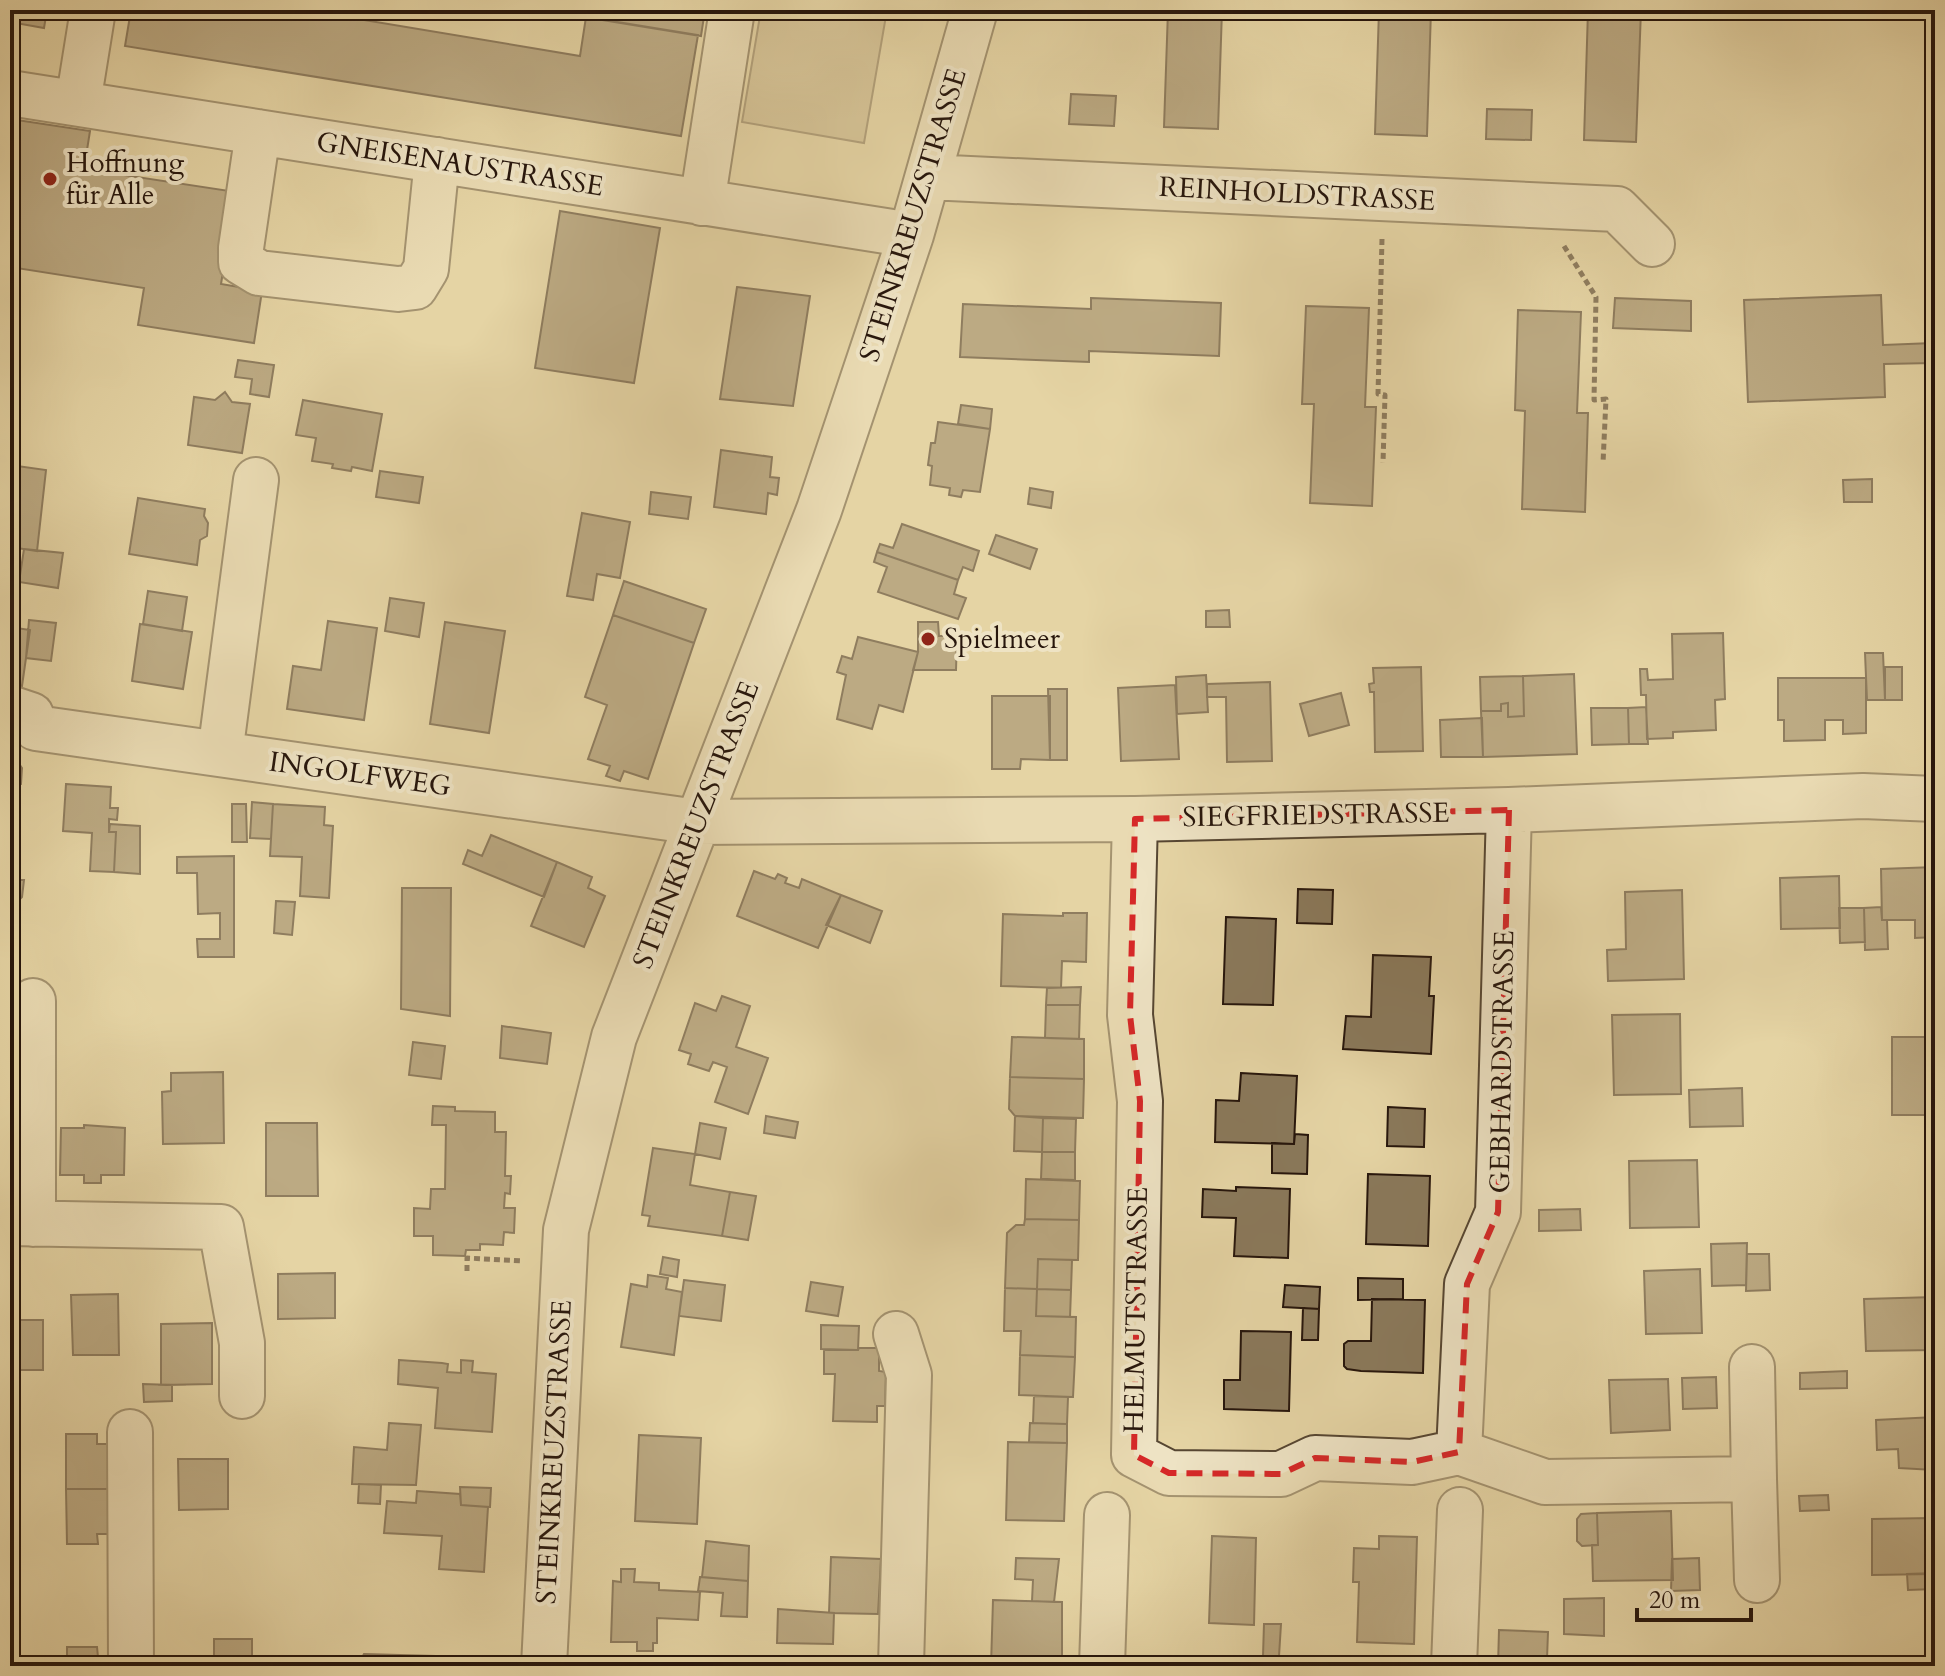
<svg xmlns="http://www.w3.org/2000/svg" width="1945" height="1676" viewBox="0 0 1945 1676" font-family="Cardo,serif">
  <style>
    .green { fill: #c5b48a; stroke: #76654b; stroke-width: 2 }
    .building { fill: #8a795b; stroke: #27160c; stroke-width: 2 }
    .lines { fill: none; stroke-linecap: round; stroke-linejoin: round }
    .minor-casing { stroke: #564632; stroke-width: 48 }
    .path { stroke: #27160c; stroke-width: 5; stroke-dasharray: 6 4; stroke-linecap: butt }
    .minor { stroke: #eee3c4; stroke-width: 44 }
    .marked { fill: none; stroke: #d62828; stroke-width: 6; stroke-dasharray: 16 10; stroke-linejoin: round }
    .poi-dot { fill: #8f2418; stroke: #eee3c4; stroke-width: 3 }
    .labels { text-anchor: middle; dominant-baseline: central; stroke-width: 8; stroke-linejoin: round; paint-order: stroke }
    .poi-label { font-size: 28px; fill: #27160c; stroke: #eee3c4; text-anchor: start }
    .street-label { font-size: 28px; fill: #27160c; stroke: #eee3c4 }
  </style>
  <rect width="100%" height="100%" fill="#e5d4a4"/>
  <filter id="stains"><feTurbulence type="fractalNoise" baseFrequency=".0025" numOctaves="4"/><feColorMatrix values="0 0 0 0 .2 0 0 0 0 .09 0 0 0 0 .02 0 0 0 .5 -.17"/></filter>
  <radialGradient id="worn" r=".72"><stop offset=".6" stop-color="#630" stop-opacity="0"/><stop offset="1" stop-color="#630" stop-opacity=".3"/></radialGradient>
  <!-- green -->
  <path class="green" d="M761,10H887L864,143L742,122Z"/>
  <!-- building -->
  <path class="building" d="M10,10H47L44,28L10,22Z
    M131,10H304L580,56L586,17L698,35L681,136L125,46Z
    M578,10H705L701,36L577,16Z
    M1168,10H1222L1218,129L1164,127Z
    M1379,10H1431L1427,136L1375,134Z
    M1588,10H1641L1636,142L1584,140Z
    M1071,94L1116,96L1114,126L1069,124Z
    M1487,109L1532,110L1531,140L1486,139Z
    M17,120L90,131L84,169L236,192L221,284L262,291L254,343L138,325L144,288L10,267V166Z
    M560,211L660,228L634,383L535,368Z
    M1930,247H1935V379L1933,363L1884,364L1885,397L1748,402L1744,300L1881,295L1883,345L1933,343Z
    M737,287L810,296L793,406L720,399Z
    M1091,298L1221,303L1219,356L1089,351V362L960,357L963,304L1091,309Z
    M1615,298L1691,301V331L1613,328Z
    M1306,306L1369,308L1365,407H1376L1372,506L1310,503L1314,404H1302Z
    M1518,310L1581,312L1577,413H1588L1585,512L1522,509L1525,411L1515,410Z
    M238,360L274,365L269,397L250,394L252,379L235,377Z
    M225,392L232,402L250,404L242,453L188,445L194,397L215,400Z
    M303,400L382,414L372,471L352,467L351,471L332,468L333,464L312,461L316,438L296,435Z
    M961,405L992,409L990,429L958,424Z
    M938,422L990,429L980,492L963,490L961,497L949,495L950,488L930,485L932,466L928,465L931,443H935Z
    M721,450L772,457L770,477L779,478L777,495L768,493L766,514L714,507Z
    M10,465L46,470L37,551L10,547Z
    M380,471L423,477L419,503L376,497Z
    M1872,479V502H1844L1843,480Z
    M1030,488L1053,492L1051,508L1028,504Z
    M651,492L691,497L688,519L649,514Z
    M138,498L205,509L204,516L208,523L207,536L200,540L197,565L129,554Z
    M582,513L630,522L620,578L597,574L593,600L567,596Z
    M902,524L979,551L973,571L963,567L958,580L877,552L880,544L893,548Z
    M996,535L1037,549L1030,569L989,554Z
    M24,549L63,553L58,588L19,582Z
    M877,552L958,580L954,594L966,598L958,619L878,592L887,567L874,562Z
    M624,581L706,609L694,643L613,615Z
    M148,591L187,597L182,631L143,624Z
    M390,598L424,603L419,637L385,631Z
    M1229,610L1230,627H1206V611Z
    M613,615L694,643L648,779L624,771L620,781L606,776L610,766L588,759L607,705L585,697Z
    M29,620L56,623L51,661L26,658Z
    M328,621L377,628L364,720L287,709L293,666L321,670Z
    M445,622L505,631L489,733L430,724Z
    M918,622H938L939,636H957L956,670H913L918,652Z
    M140,624L192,632L183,689L132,681Z
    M10,627L30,630L22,686L10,684Z
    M1723,633L1725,699L1715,700L1716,730L1673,732V738L1647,739L1646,695H1641L1640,669H1647L1648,680L1673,679L1672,634Z
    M858,637L918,652L903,712L879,705L872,729L837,719L846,675L837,672L842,656L852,659Z
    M1865,653H1883L1885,700H1867Z
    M1421,667L1423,751L1375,752L1374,692H1370L1369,684L1374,683L1373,668Z
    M1885,667H1902V700H1885Z
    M1574,674L1577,754L1483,757L1481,711H1501V704L1508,703V717L1524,716L1523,676Z
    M1206,675L1208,712L1177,714L1176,677Z
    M1523,676L1524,716L1508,717V703L1501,704V711H1481L1480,677Z
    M1778,678H1866V733L1843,734V720H1825V740L1784,741V720H1778Z
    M1270,682L1272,761L1227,762L1226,697H1207V684Z
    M1175,685L1179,759L1121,761L1118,688Z
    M1048,689H1067V760H1050Z
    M1341,693L1349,725L1309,736L1300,704Z
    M992,696H1050V760L1021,759L1020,769H992Z
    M1646,707L1648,744H1629L1628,708Z
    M1591,708H1628L1629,744L1592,745Z
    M1482,718L1483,757H1441L1440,720Z
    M10,749H18L17,761L22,768L21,784L12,783L10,809Z
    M66,784L111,787L110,808H118L117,820L109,819V832H116L114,872L90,871L92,833L63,831Z
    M252,802L273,804L271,839L250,838Z
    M232,804H246L247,842H232Z
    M273,804L325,807L324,825L333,826L329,898L300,896L302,857L270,856Z
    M110,824L140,826V874L114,872L116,832H109Z
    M491,835L557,862L544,897L463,864L468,850L482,856Z
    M10,856H17L16,880H24L22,897L17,902L16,915L10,914Z
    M234,856V957H198L197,939H220V913L198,914L197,873H177V857Z
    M557,862L592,877L588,888L605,896L584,947L531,926Z
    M1935,867V937L1915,938V920H1882L1881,869Z
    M754,871L775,879L778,874L787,878L785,883L799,888L802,879L841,895L818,948L737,916Z
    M1839,876L1840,928L1781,929L1780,878Z
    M402,888H451L450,1016L401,1009Z
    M1298,889L1333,890L1332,924L1297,923Z
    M1682,890L1684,979L1608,981L1607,950L1626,949L1625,892Z
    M841,895L882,911L870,943L826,925Z
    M276,901L295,902L292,935L274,933Z
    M1881,907L1882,920H1887L1888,949L1865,950L1864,908Z
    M1839,908H1864L1865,942L1840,943Z
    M1063,913H1087L1086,962L1062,961L1061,988L1001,986L1003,914L1063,916Z
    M1226,917L1276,919L1273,1005L1223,1004Z
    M1373,955L1431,957L1429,996H1434L1431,1054L1343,1049L1346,1016L1371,1017Z
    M1081,987L1080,1005H1046L1047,988Z
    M722,996L750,1006L736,1047L768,1058L748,1114L715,1102L727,1067L713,1062L709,1071L688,1064L691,1054L679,1050L695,1003L716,1011Z
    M1046,1005H1080L1079,1039L1045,1038Z
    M1680,1014L1681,1094L1614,1095L1612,1015Z
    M502,1026L551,1033L547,1064L500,1058Z
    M1012,1037L1084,1039V1079L1010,1077Z
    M1892,1037H1935V1115H1892Z
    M413,1042L445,1046L441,1079L409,1075Z
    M223,1072L224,1143L163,1144L162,1092L171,1091V1073Z
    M1241,1073L1297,1076L1294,1144L1215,1142L1216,1100L1239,1101Z
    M1010,1077L1084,1079L1083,1118L1015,1116L1009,1109Z
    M1742,1088L1743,1126L1690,1127L1689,1090Z
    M433,1106L455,1107V1111L495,1112V1132H506L505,1176H511L510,1194L505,1193L504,1208H515L514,1233L504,1232L503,1245L480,1244V1250H466L465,1256L433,1255V1236H414V1208L430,1209L431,1189H445L446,1125H432Z
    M1388,1107L1425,1109L1424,1147L1387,1146Z
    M766,1116L798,1122L795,1138L764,1133Z
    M1015,1116L1043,1118L1042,1152L1014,1151Z
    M1043,1118L1076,1119L1075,1152H1042Z
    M266,1123H317L318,1196H266Z
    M700,1123L726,1128L720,1159L695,1154Z
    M84,1125L125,1128L124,1175H101V1183H84V1175H60L61,1128H84Z
    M1295,1134L1308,1135L1307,1174L1272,1173V1143L1294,1144Z
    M653,1148L695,1154L690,1185L730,1192L722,1236L648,1226L650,1216L642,1215Z
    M1042,1152H1075V1180L1041,1179Z
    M1697,1160L1699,1227L1630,1228L1629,1161Z
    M1368,1174L1430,1176L1428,1246L1366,1244Z
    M1026,1179L1080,1181L1079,1220L1025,1219Z
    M1236,1187L1290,1189L1288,1258L1234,1256L1236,1218L1202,1217L1203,1189L1236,1191Z
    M730,1192L756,1196L748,1240L722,1236Z
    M1580,1209L1581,1230L1539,1231V1210Z
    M1025,1219L1079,1220L1078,1260L1038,1259L1037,1289L1005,1288L1007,1233L1016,1225H1024Z
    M1747,1243L1746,1285L1712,1286L1711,1244Z
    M1747,1254H1769L1770,1290L1746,1291Z
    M663,1257L679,1260L677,1277L660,1274Z
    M1038,1259L1072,1260L1071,1290L1037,1289Z
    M1700,1269L1702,1333L1646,1334L1644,1271Z
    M10,1272H15L14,1346H10Z
    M335,1273V1318L278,1319V1274Z
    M648,1275L668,1278L666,1289L682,1292L674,1355L621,1347L631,1284L647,1287Z
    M1358,1278L1403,1279V1299L1358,1300Z
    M684,1280L725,1285L721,1321L679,1316Z
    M811,1282L843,1287L838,1316L806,1311Z
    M1285,1285L1320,1287L1319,1309L1283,1307Z
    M1005,1288L1037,1289L1036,1316L1076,1317L1075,1357L1020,1355L1021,1331H1004Z
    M1037,1289L1071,1290L1070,1317L1036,1316Z
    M118,1294L119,1355H73L71,1295Z
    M1935,1297V1350L1866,1351L1864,1299Z
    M1372,1299L1425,1300L1423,1373L1361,1371L1347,1369L1344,1366V1344L1348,1341H1371Z
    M1303,1308L1319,1309L1318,1340H1302Z
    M16,1320H43V1370H14Z
    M212,1323V1384L161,1385V1324Z
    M821,1325L859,1326L858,1350L821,1349Z
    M1241,1331L1291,1332L1289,1411L1224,1409V1380H1240Z
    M859,1348H879V1371L886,1372L885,1406H877V1422L833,1421L835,1374H824V1350H858Z
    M1020,1355L1075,1357L1073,1397L1019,1395Z
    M399,1360L442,1363L448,1364L447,1372L461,1373V1360L473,1361L472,1372L496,1374L492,1432L435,1428L438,1388L398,1384Z
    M1847,1371V1388L1800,1389V1373Z
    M1716,1377L1717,1408L1683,1409L1682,1378Z
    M1668,1379L1670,1430L1611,1433L1609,1380Z
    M143,1384L172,1385V1401L144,1402Z
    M1034,1396L1068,1397L1067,1424L1033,1423Z
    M1935,1417L1934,1470L1899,1468L1898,1449L1877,1450L1876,1420Z
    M389,1423L421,1425L416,1485L352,1484L354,1447L387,1450Z
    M1030,1423L1067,1424V1443L1029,1442Z
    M66,1434H97V1444H116L120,1489H66Z
    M639,1435L701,1438L697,1524L635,1521Z
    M1008,1442L1067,1443L1064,1521L1006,1520Z
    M178,1459H228V1509L179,1510Z
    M359,1484L381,1485L380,1504L358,1503Z
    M460,1487L491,1488L490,1507L461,1505Z
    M66,1489H120L116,1534H97L98,1544H67Z
    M417,1491L460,1494L461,1505L488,1507L484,1572L439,1569L442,1536L384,1533L387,1501L416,1503Z
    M1828,1495L1829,1510L1800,1511L1799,1496Z
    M1671,1511L1673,1580L1593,1581L1592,1545H1598L1597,1513Z
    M1597,1513L1598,1545L1582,1546L1577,1541V1519L1581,1514Z
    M1931,1518L1932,1574L1872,1575V1519Z
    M1212,1536L1256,1538L1254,1625L1209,1623Z
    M1379,1536L1417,1537L1414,1644L1357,1642L1359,1582H1353L1354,1548L1379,1549Z
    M706,1541L749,1546L748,1581L702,1577Z
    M831,1557L881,1559L878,1614L829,1613Z
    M1016,1558L1059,1559L1054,1602L1032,1601L1033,1580L1015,1579Z
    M1699,1558L1700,1590L1671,1591L1672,1559Z
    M621,1569H635L634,1582L659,1583V1590L700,1592L698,1620L657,1618V1643H653V1651H637V1642H611L613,1581L621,1582Z
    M1935,1573V1589L1908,1590L1907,1574Z
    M700,1577L748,1581L747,1617L721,1616L723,1593L698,1591Z
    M1604,1598V1636L1564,1634V1599Z
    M993,1600L1062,1602V1665L991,1666Z
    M778,1609L834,1613L833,1644L777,1643Z
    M1264,1624H1281L1279,1656H1263Z
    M1499,1630L1548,1632L1547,1659L1581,1661V1666H1498Z
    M214,1639H252V1666H214Z
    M67,1647H97L98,1657L117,1656V1666H67Z
    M364,1654L435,1656V1659L476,1660V1666H357Z"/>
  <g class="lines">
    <defs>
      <path id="minor" d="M10,93L911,235
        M78,103L93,10
        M258,132L241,248V262L259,273L398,289L415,287L426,269L437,160
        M928,177L1617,209L1652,244
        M702,203L732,10
        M10,708L31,715L36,728L697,822L1135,819L1509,810L1863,796L1935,799
        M220,754L256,480
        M1135,819L1130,1015L1140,1101L1134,1455L1169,1473L1281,1474L1315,1458L1412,1462L1459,1452L1545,1482L1754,1479L1752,1367
        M33,1001V1224
        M10,1223L221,1227L242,1343V1396
        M896,1334L909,1375L901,1666
        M130,1432L131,1666
        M1459,1452L1467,1284L1498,1212L1509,810
        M1754,1479L1757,1580
        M544,1666L566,1230L614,1037L819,510L911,235L975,10
        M1102,1666L1107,1515
        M1454,1666L1460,1510"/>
    </defs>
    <!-- minor casing -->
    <use href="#minor" class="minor-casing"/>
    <!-- path -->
    <path class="path" d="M1382,239L1378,394L1385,395L1383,463
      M1564,246L1596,297L1594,400L1606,399L1603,463
      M467,1271V1258L523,1261"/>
    <!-- minor -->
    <use href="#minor" class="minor"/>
  </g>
  <!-- marked area -->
  <path d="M0 0H1945V1676H0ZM1509,810L1498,1212L1467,1284L1459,1452L1412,1462L1315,1458L1281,1474L1169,1473L1134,1455L1140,1101L1130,1015L1135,819Z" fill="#e5d4a4" fill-opacity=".55" fill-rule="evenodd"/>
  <path class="marked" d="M1509,810L1498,1212L1467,1284L1459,1452L1412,1462L1315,1458L1281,1474L1169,1473L1134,1455L1140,1101L1130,1015L1135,819Z"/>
  <!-- markers -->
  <g class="poi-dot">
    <circle cx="50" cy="179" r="8"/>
    <circle cx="928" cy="639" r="8"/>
  </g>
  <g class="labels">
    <!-- poi labels -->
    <g class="poi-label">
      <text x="66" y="163">Hoffnung<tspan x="66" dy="32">für Alle</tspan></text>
      <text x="944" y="639">Spielmeer</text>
    </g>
    <!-- street labels -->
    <g class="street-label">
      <text transform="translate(460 164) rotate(9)">GNEISENAUSTRASSE</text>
      <text transform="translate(1297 194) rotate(3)">REINHOLDSTRASSE</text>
      <text transform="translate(913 215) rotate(-73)">STEINKREUZSTRASSE</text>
      <text transform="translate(360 774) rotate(8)">INGOLFWEG</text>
      <text transform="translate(1316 815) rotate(-1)">SIEGFRIEDSTRASSE</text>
      <text transform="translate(696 825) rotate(-69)">STEINKREUZSTRASSE</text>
      <text transform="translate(1502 1062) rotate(-89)">GEBHARDSTRASSE</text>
      <text transform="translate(1136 1310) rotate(-89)">HELMUTSTRASSE</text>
      <text transform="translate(554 1452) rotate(-87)">STEINKREUZSTRASSE</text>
    </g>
  </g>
  <!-- margin -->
  <rect width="1945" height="1676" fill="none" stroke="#e5d4a4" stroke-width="40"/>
  <rect x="12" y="12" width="1921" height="1652" fill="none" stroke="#27160c" stroke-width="4"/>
  <rect x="20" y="20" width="1905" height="1636" fill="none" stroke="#27160c" stroke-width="2"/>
  <!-- scale -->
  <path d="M1637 1608v12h114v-12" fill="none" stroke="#27160c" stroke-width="4"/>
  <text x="1649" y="1608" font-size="24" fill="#27160c" stroke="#eee3c4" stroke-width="6" paint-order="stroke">20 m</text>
  <rect width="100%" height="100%" filter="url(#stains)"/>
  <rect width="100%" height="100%" fill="url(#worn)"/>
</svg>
